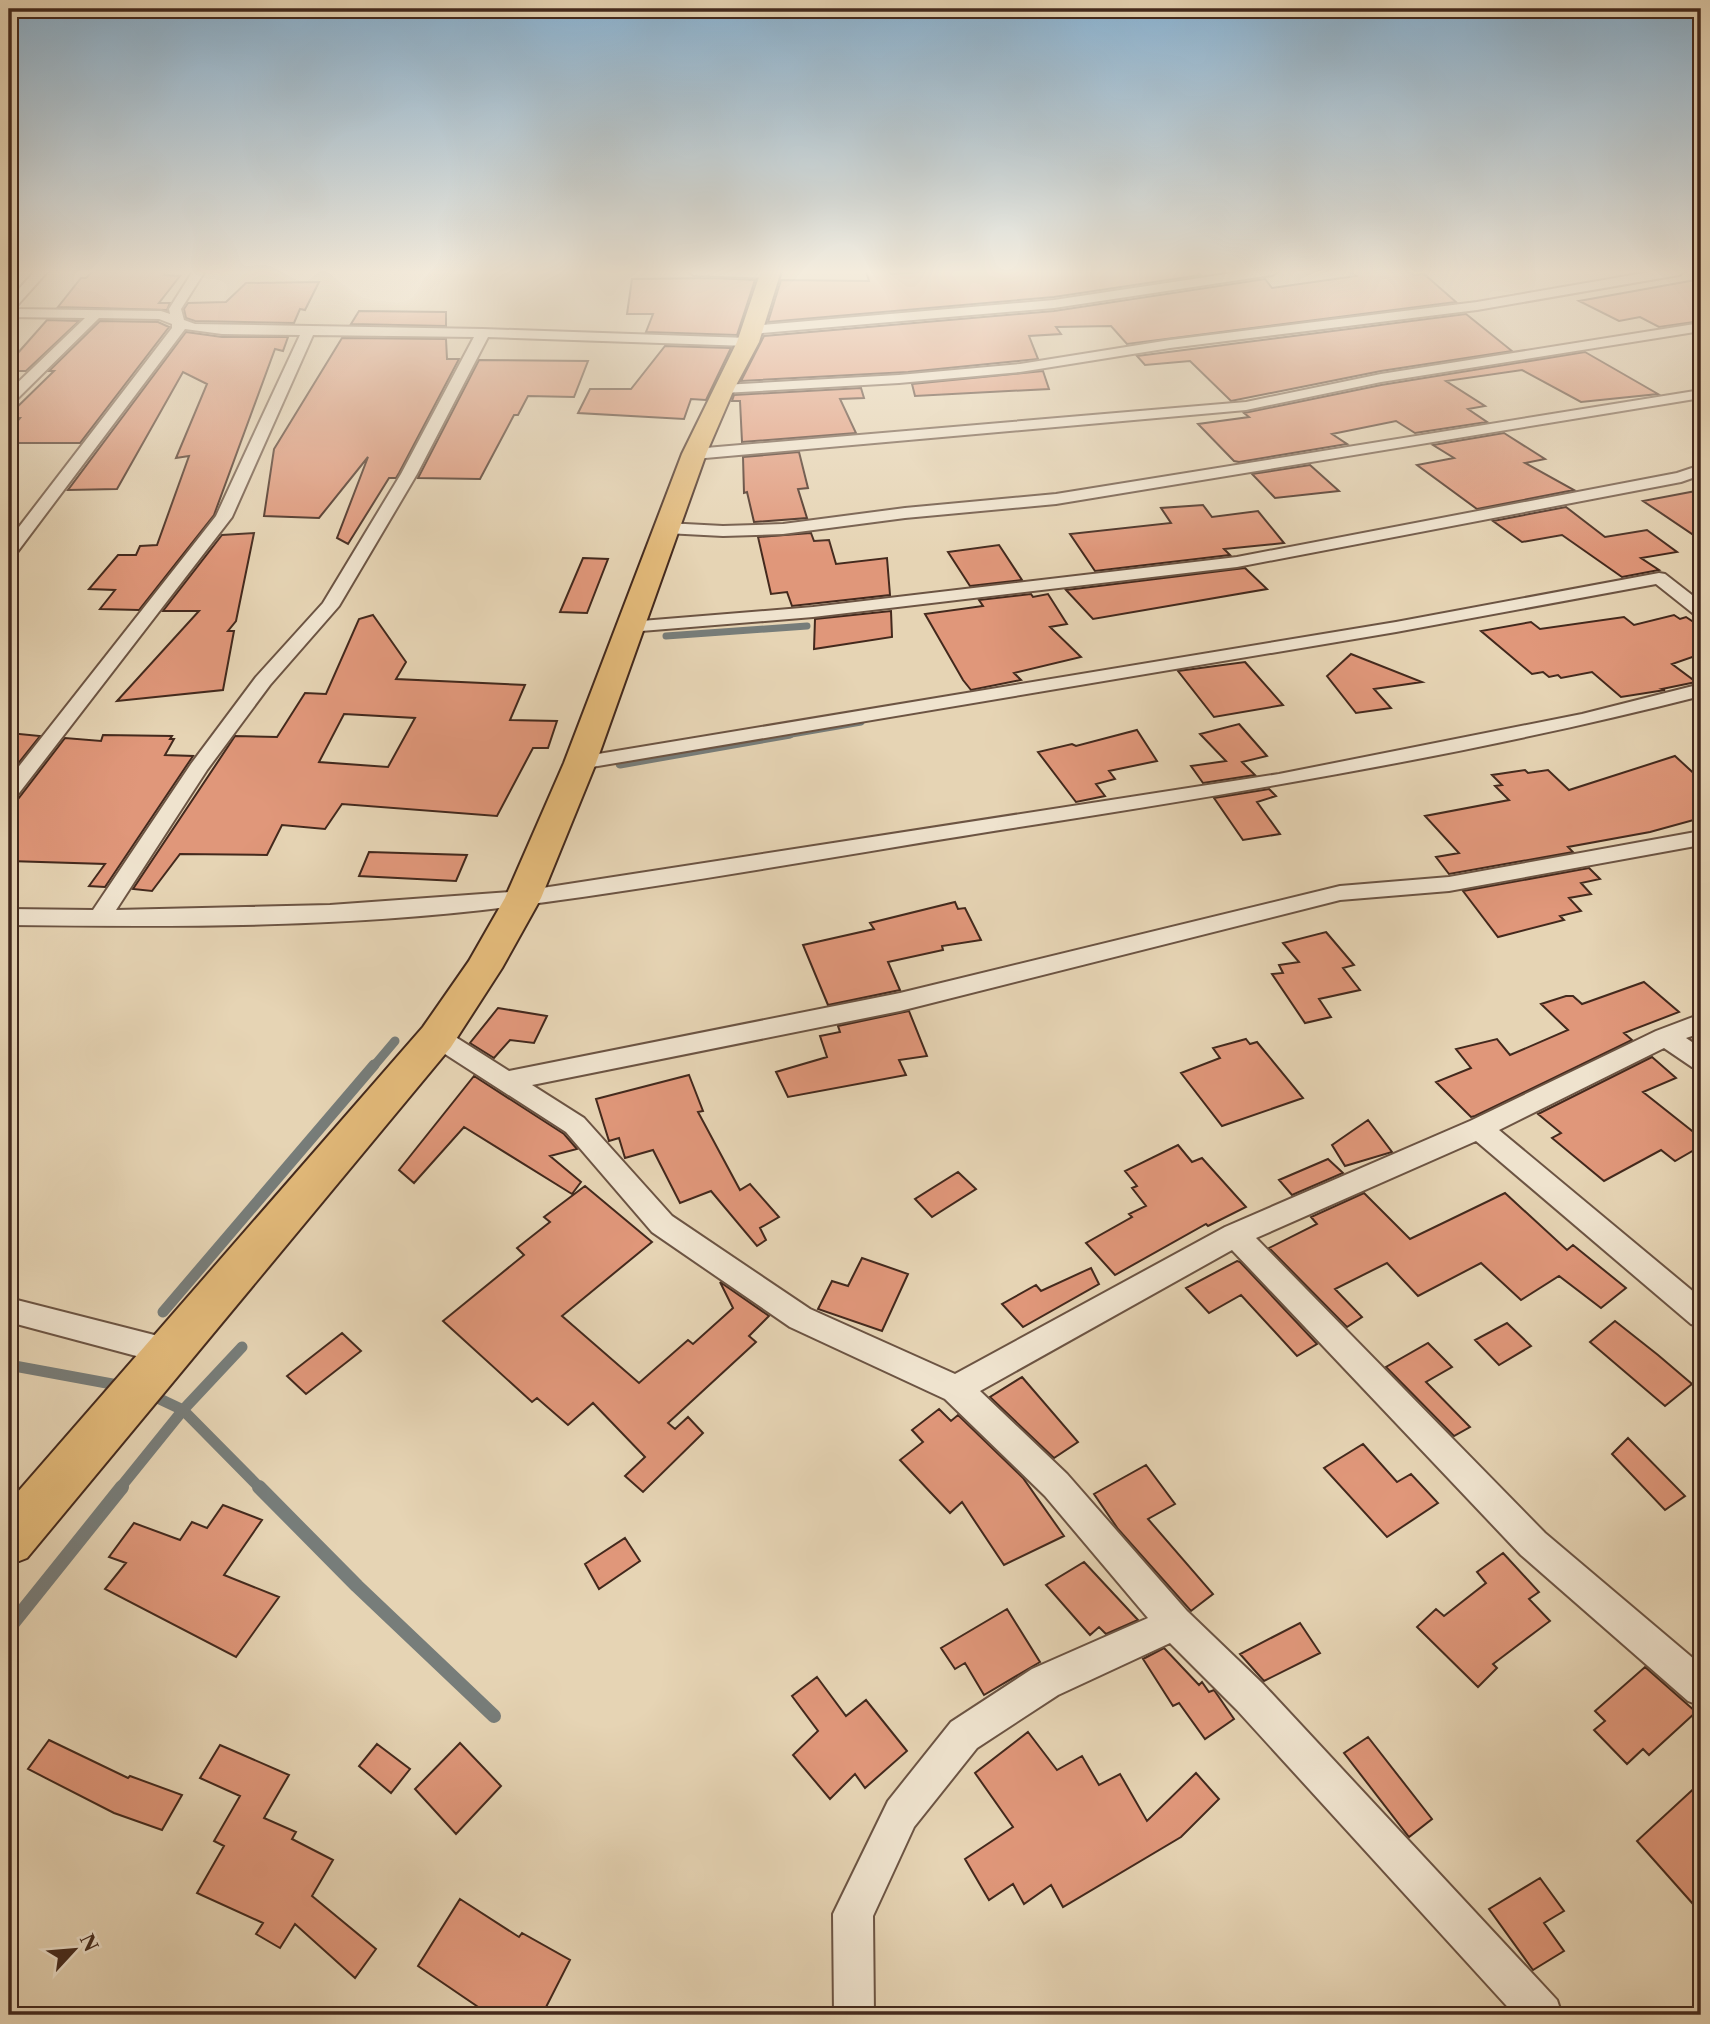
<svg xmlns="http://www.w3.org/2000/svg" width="1710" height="2024" viewBox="0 0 1710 2024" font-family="'Libre Caslon Text',serif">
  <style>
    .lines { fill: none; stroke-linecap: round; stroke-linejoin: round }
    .stream-far3 { stroke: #777d7a; stroke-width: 7 }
    .stream-far2 { stroke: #777d7a; stroke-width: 9 }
    .stream-far1 { stroke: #777d7a; stroke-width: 11 }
    .stream { stroke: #777d7a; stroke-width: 14 }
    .building { fill: #e0977a; stroke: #43291d; stroke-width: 2; fill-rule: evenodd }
    .minor-casing { stroke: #6c5443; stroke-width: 4 }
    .primary-casing { stroke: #43291d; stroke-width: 4 }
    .minor { fill: #efe3ce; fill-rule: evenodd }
    .primary { fill: #e3ba7a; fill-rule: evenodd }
  </style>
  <rect width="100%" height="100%" fill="#e6d4b4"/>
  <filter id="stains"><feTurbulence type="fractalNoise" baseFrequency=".00286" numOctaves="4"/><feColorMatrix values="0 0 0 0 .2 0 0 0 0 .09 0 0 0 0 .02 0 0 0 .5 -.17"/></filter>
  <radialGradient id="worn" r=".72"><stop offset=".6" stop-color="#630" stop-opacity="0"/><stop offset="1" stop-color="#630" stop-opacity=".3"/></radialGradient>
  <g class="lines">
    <!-- stream-far3 -->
    <path class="stream-far3" d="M666,636L807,626
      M780,736L861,722"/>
    <!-- stream-far2 -->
    <path class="stream-far2" d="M620,764L790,734
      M373,1067L395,1041"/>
    <!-- stream-far1 -->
    <path class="stream-far1" d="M163,1312L374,1065
      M9,1365L123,1386
      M147,1393L183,1410L260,1488
      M120,1488L183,1410L242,1347"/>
    <!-- stream -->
    <path class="stream" d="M259,1487L357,1586L494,1716
      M9,1628L122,1487"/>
  </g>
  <!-- building -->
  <path class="building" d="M93,271H167L164,275L180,276L159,303H170L167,310L58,307L81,278H86Z
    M866,271H889L891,274L929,271H1197L1201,275L1054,297L768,322L781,280L869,281Z
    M1348,271H1410L1414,275L1424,274L1456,302L1127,344L1111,326L1056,327L1061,334L1029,336L1038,359L908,372L741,381L764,336L1054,311L1265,279L1272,288L1356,276Z
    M632,279L714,278L755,280L737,335L646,332L653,314H627Z
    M1701,279V321L1659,327L1640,317L1619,321L1579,301Z
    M319,282L305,310L300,309L294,323L195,321L186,318L184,309L188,303L226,302L246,283Z
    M359,311L446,312V326L351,324Z
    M1466,314L1512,351L1381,371L1231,401L1190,361L1145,365L1137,356Z
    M47,320L79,321L26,371H9V363Z
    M100,321L158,322L169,327L80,443H9V431L20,418H13L17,414H10L54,371H49Z
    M186,332L222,337H288L283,351L275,349L214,515L139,610L100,609L115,590L89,589L118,555H136L140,546L157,545L189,456L176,458L207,384L183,372L117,489L68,490Z
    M342,338L446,339L447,359H459L399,473L396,478H389L348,544L337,538L368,457L319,518L264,516L274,449Z
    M665,346L731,348L706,400L691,399L684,419L578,413L590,389H631Z
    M1585,352L1658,394L1581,402L1522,370L1446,381L1485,406L1468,409L1487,422L1415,433L1396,421L1332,434L1347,444L1239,462L1234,461L1198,424L1249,417L1244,413L1381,385Z
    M479,360L588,361L574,397L528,396L518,415H514L480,479L418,478Z
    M1043,371L1049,389L915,396L912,384Z
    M861,388L864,398L840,399L856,433L742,442L740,401H732L734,395Z
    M1504,433L1545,459L1525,463L1574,490L1477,509L1417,465L1454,458L1433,445Z
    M799,452L808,488L798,489L807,518L754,522L747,492L744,493L743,457Z
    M1310,465L1339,491L1275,498L1252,474Z
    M1701,490V540L1643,501Z
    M1203,505L1212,517L1258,511L1284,543L1224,549L1230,555L1095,571L1070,534L1171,523L1161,508Z
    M1566,507L1605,537L1647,530L1677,552L1641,558L1659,570L1622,577L1562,535L1522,542L1493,521Z
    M254,533L236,621L228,631H234L223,690L117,701L199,611H163L222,535Z
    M811,533L814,541L829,540L836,564L887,558L890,595L792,606L787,592L771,594L758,537Z
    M999,545L1022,580L970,586L948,552Z
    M583,558L608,559L587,613L560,612Z
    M1245,568L1267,589L1093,619L1066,590Z
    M1031,594L1033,597L1048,594L1067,624L1050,627L1081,657L1014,673L1021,680L971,690L963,680L925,614L983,606L979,600Z
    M891,611L892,637L814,649L815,619Z
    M373,615L406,662L396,679L525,685L510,720L557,721L548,748H533L497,816L342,804L325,829L282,825L267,855L180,854L152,891L133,889L235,736L277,737L305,693L326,694L359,619ZM344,714L415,718L388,767L319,762Z
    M1674,615L1680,619L1686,617L1701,627V654L1672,664L1696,682L1662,689L1665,690L1621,697L1592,672L1561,678L1558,675L1549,677L1543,672L1532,674L1481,631L1531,622L1540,629L1624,617L1634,625Z
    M1351,654L1422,682L1374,689L1391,708L1356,713L1327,676Z
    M1245,662L1283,705L1214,717L1178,671Z
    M1239,724L1267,756L1242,762L1255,775L1203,783L1191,766L1226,761L1200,734Z
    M1137,730L1157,761L1109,771L1115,779L1096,784L1105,796L1076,802L1038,752L1072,744L1076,746Z
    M9,733L40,736L9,775Z
    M103,735L172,736L170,739H174L165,755L193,756L105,887L89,886L105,864L9,861V801L18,799L65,738L101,741Z
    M1675,756L1701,780V818L1650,832L1568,847L1573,852L1449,874L1436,857L1459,853L1425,816L1509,800L1495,786L1502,785L1492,775L1525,770L1528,773L1548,770L1569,790Z
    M1269,789L1276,796L1257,802L1280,834L1243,840L1214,798Z
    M369,852L467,855L456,881L359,876Z
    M1589,868L1600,879L1581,883L1591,894L1569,898L1581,911L1560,916L1564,920L1498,937L1463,891Z
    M955,902L958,909L965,908L981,940L942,946L943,950L888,962L900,990L828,1005L803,945L874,929L870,923Z
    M1326,932L1354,965L1343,968L1360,990L1319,999L1331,1017L1305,1023L1272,974L1283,973L1279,965L1299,962L1283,943Z
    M1644,982L1679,1012L1624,1033L1632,1040L1475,1116L1471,1117L1436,1082L1471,1068L1456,1049L1497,1039L1510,1055L1568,1030L1541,1004L1566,996H1573L1582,1004Z
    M498,1008L547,1016L534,1043L510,1040L494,1058L470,1043Z
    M909,1011L927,1056L899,1060L906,1075L788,1097L776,1072L827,1057L820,1036L840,1032L838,1026Z
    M1246,1039L1250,1044L1257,1042L1303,1098L1222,1126L1181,1073L1220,1058L1213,1048Z
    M1652,1057L1676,1078L1643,1092L1701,1138V1146L1675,1161L1661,1150L1604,1181L1552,1138L1561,1133L1538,1114Z
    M689,1075L703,1111L698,1112L740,1190L750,1184L779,1217L760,1228L766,1240L757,1246L711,1191L680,1203L653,1150L625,1158L619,1138L609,1141L596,1099Z
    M474,1076L564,1134L577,1149L550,1156L581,1182L572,1194L464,1127L414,1183L399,1170Z
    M1368,1120L1392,1152L1345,1166L1332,1145Z
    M1178,1145L1192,1162L1202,1158L1246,1207L1208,1226L1206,1224L1115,1275L1086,1243L1132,1217L1129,1214L1146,1206L1132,1188L1137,1186L1125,1171Z
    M1328,1159L1343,1173L1292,1195L1279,1180Z
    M958,1172L976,1189L932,1217L915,1199Z
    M585,1186L652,1242L562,1316L639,1383L688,1340L693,1344L733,1308L720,1282L769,1316L749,1336L756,1342L668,1423L675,1429L688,1417L703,1433L643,1492L625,1476L645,1457L593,1403L568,1425L537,1398L532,1402L443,1321L524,1255L517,1248L550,1222L544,1217Z
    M1364,1193L1410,1239L1505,1193L1567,1250L1573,1245L1626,1288L1601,1308L1559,1276L1521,1300L1481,1263L1418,1296L1387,1263L1335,1289L1362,1317L1347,1327L1269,1248L1317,1224L1311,1217Z
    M862,1258L908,1274L882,1331L818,1309L832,1281L848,1286Z
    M1237,1261L1240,1262L1317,1344L1297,1356L1241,1295L1209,1313L1186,1288Z
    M1091,1268L1099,1284L1023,1327L1002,1304L1036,1285L1041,1291Z
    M1615,1321L1658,1355L1692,1384L1665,1406L1590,1342Z
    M1507,1323L1531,1346L1499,1365L1475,1340Z
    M342,1333L361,1351L306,1394L287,1376Z
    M1428,1343L1452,1367L1426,1382L1470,1427L1454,1436L1386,1367Z
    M1022,1377L1078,1442L1054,1458L990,1397Z
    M939,1409L951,1421L958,1415L1023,1478L1064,1536L1004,1565L962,1502L950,1513L900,1460L923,1442L912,1430Z
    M1628,1438L1685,1496L1665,1510L1612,1454Z
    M1363,1444L1397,1482L1411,1474L1438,1503L1387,1537L1324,1468Z
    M1146,1465L1175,1504L1148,1519L1213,1594L1191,1611L1118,1529L1094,1494Z
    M223,1505L262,1520L224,1575L279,1597L236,1657L105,1589L126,1563L109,1557L134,1523L180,1540L192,1522L207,1528Z
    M625,1538L640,1561L599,1589L585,1564Z
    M1503,1553L1539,1592L1529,1599L1550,1621L1493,1664L1497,1668L1478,1687L1417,1627L1436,1609L1444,1616L1486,1583L1477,1572Z
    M1084,1562L1138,1620L1106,1634L1099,1627L1090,1635L1046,1585Z
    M1007,1609L1040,1662L984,1695L965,1663L955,1669L941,1648Z
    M1300,1623L1320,1653L1264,1681L1240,1654Z
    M1164,1648L1199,1685L1202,1682L1209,1692L1214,1690L1234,1719L1205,1739L1179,1703L1173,1706L1143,1659Z
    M1645,1667L1696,1712L1649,1755L1643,1749L1627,1764L1594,1730L1605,1721L1595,1711Z
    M817,1677L846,1716L866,1700L907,1751L865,1788L855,1774L830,1799L793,1755L818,1731L792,1696Z
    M1028,1732L1057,1770L1082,1756L1099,1785L1120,1774L1147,1821L1196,1773L1219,1799L1181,1837L1063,1907L1051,1885L1024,1904L1013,1884L989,1900L965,1859L1013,1827L975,1773Z
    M1368,1737L1432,1819L1409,1837L1344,1753Z
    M49,1740L128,1778L130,1776L182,1795L162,1830L114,1813L28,1769Z
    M460,1743L501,1786L456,1834L415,1789Z
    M377,1744L410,1769L391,1793L359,1766Z
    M220,1745L289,1775L264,1818L296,1832L292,1839L333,1860L312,1896L376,1949L355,1978L295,1924L280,1948L256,1934L263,1923L197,1893L224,1846L214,1841L240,1796L200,1778Z
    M1701,1782V1913L1637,1841Z
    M1540,1878L1564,1911L1544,1923L1564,1951L1533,1970L1489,1909Z
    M460,1899L519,1937L522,1933L570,1960L542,2015H490L418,1966Z"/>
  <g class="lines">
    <defs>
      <path id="minor" d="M35,271H48L14,309L161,311L170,314L169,309L193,271H205L181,309L184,320L195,324L483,329L748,338L755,342L748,346L488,337L417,474L339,606L270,685L207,770L116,910L330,905L523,891L1279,774L1582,714L1701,684V696C1462,757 1219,796 975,834C825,858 675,885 524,905C354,928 180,927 9,925V909L93,910L191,764L256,677L323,603L401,474L474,337L313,335L232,517L16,797L9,799V779L216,516L300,335L222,334L185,329L15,555L9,556V540L172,328V324L159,319L99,318L14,402L9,403V391L85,318L9,317V300Z
        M688,271H774L776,274L770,278L694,275Z
        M1246,271H1278L1272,275L1054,308L751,334L744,330L751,326L1054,300Z
        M1656,271H1685L1679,275L1477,310L1170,348L1020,372L899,383L723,393L716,389L723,385L899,375L1020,364L1170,340L1477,302Z
        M1701,323V331L1381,382L1246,410L694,459L686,454L694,449L1246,402L1381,374Z
        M1701,390V398L1056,504L905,518L783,534L723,536L666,533L658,528L666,523L723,526L783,524L905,508L1056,494Z
        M1701,465V475L1681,482L1237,567L813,617L629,632L620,627L629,622L813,607L1237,557L1677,473Z
        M1659,573L1665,574L1701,602V616L1695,615L1656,584L1396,632L580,769L573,767L570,763L573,759L580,757L1396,622Z
        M1701,831V845L1449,891L1340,900L900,1011L532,1085L584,1118L672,1216L810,1309L955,1374L1225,1227L1470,1121L1656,1031L1701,1014V1033L1686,1038L1701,1048V1069L1692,1067L1664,1048L1499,1130L1701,1298V1327L1691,1324L1476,1141L1256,1238L1545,1533L1701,1665V1706L1688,1701L1521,1555L1232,1250L980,1391L1067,1474L1187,1611L1263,1684L1557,2000L1562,2015H1515L1237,1710L1170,1643L1058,1695L977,1748L914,1827L873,1916L874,2015H834L833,1914L888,1801L951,1722L1032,1669L1148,1618L1045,1496L945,1399L790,1327L652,1232L566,1132L428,1043L425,1037L428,1031L437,1028L446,1031L509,1071L900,993L1340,886L1449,877Z
        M9,1298L170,1339L181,1343L185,1352L181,1361L170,1365L9,1322Z"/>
      <path id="primary" d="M761,271H781L759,342L734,389L706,454L596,763L541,898L502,968L451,1047L27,1558L9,1565V1502L423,1027L469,961L505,898L564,763L682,454L737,342Z"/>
    </defs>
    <!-- minor casing -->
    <use href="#minor" class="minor-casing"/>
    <!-- primary casing -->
    <use href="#primary" class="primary-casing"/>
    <!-- minor -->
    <use href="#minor" class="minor"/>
    <!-- primary -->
    <use href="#primary" class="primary"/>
  </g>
  <!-- sky -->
  <linearGradient id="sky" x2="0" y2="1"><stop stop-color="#89b4d5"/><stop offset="0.49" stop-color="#f4ecdd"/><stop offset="1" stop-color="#f4ecdd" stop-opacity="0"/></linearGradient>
  <rect width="1710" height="555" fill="url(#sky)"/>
  <!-- margin -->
  <rect width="1710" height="2024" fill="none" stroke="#e6d4b4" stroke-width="35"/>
  <rect x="10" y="10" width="1689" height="2003" fill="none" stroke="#43291d" stroke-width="3.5"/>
  <rect x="18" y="18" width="1675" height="1989" fill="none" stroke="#43291d" stroke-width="2"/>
  <!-- north arrow -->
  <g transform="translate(74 1950) rotate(64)" stroke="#efe3ce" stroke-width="5" paint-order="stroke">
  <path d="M0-5L12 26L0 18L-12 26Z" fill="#43291d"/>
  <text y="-10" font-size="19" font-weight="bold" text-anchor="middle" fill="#43291d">N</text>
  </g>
  <rect width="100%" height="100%" filter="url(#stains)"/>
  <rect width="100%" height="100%" fill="url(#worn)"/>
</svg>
